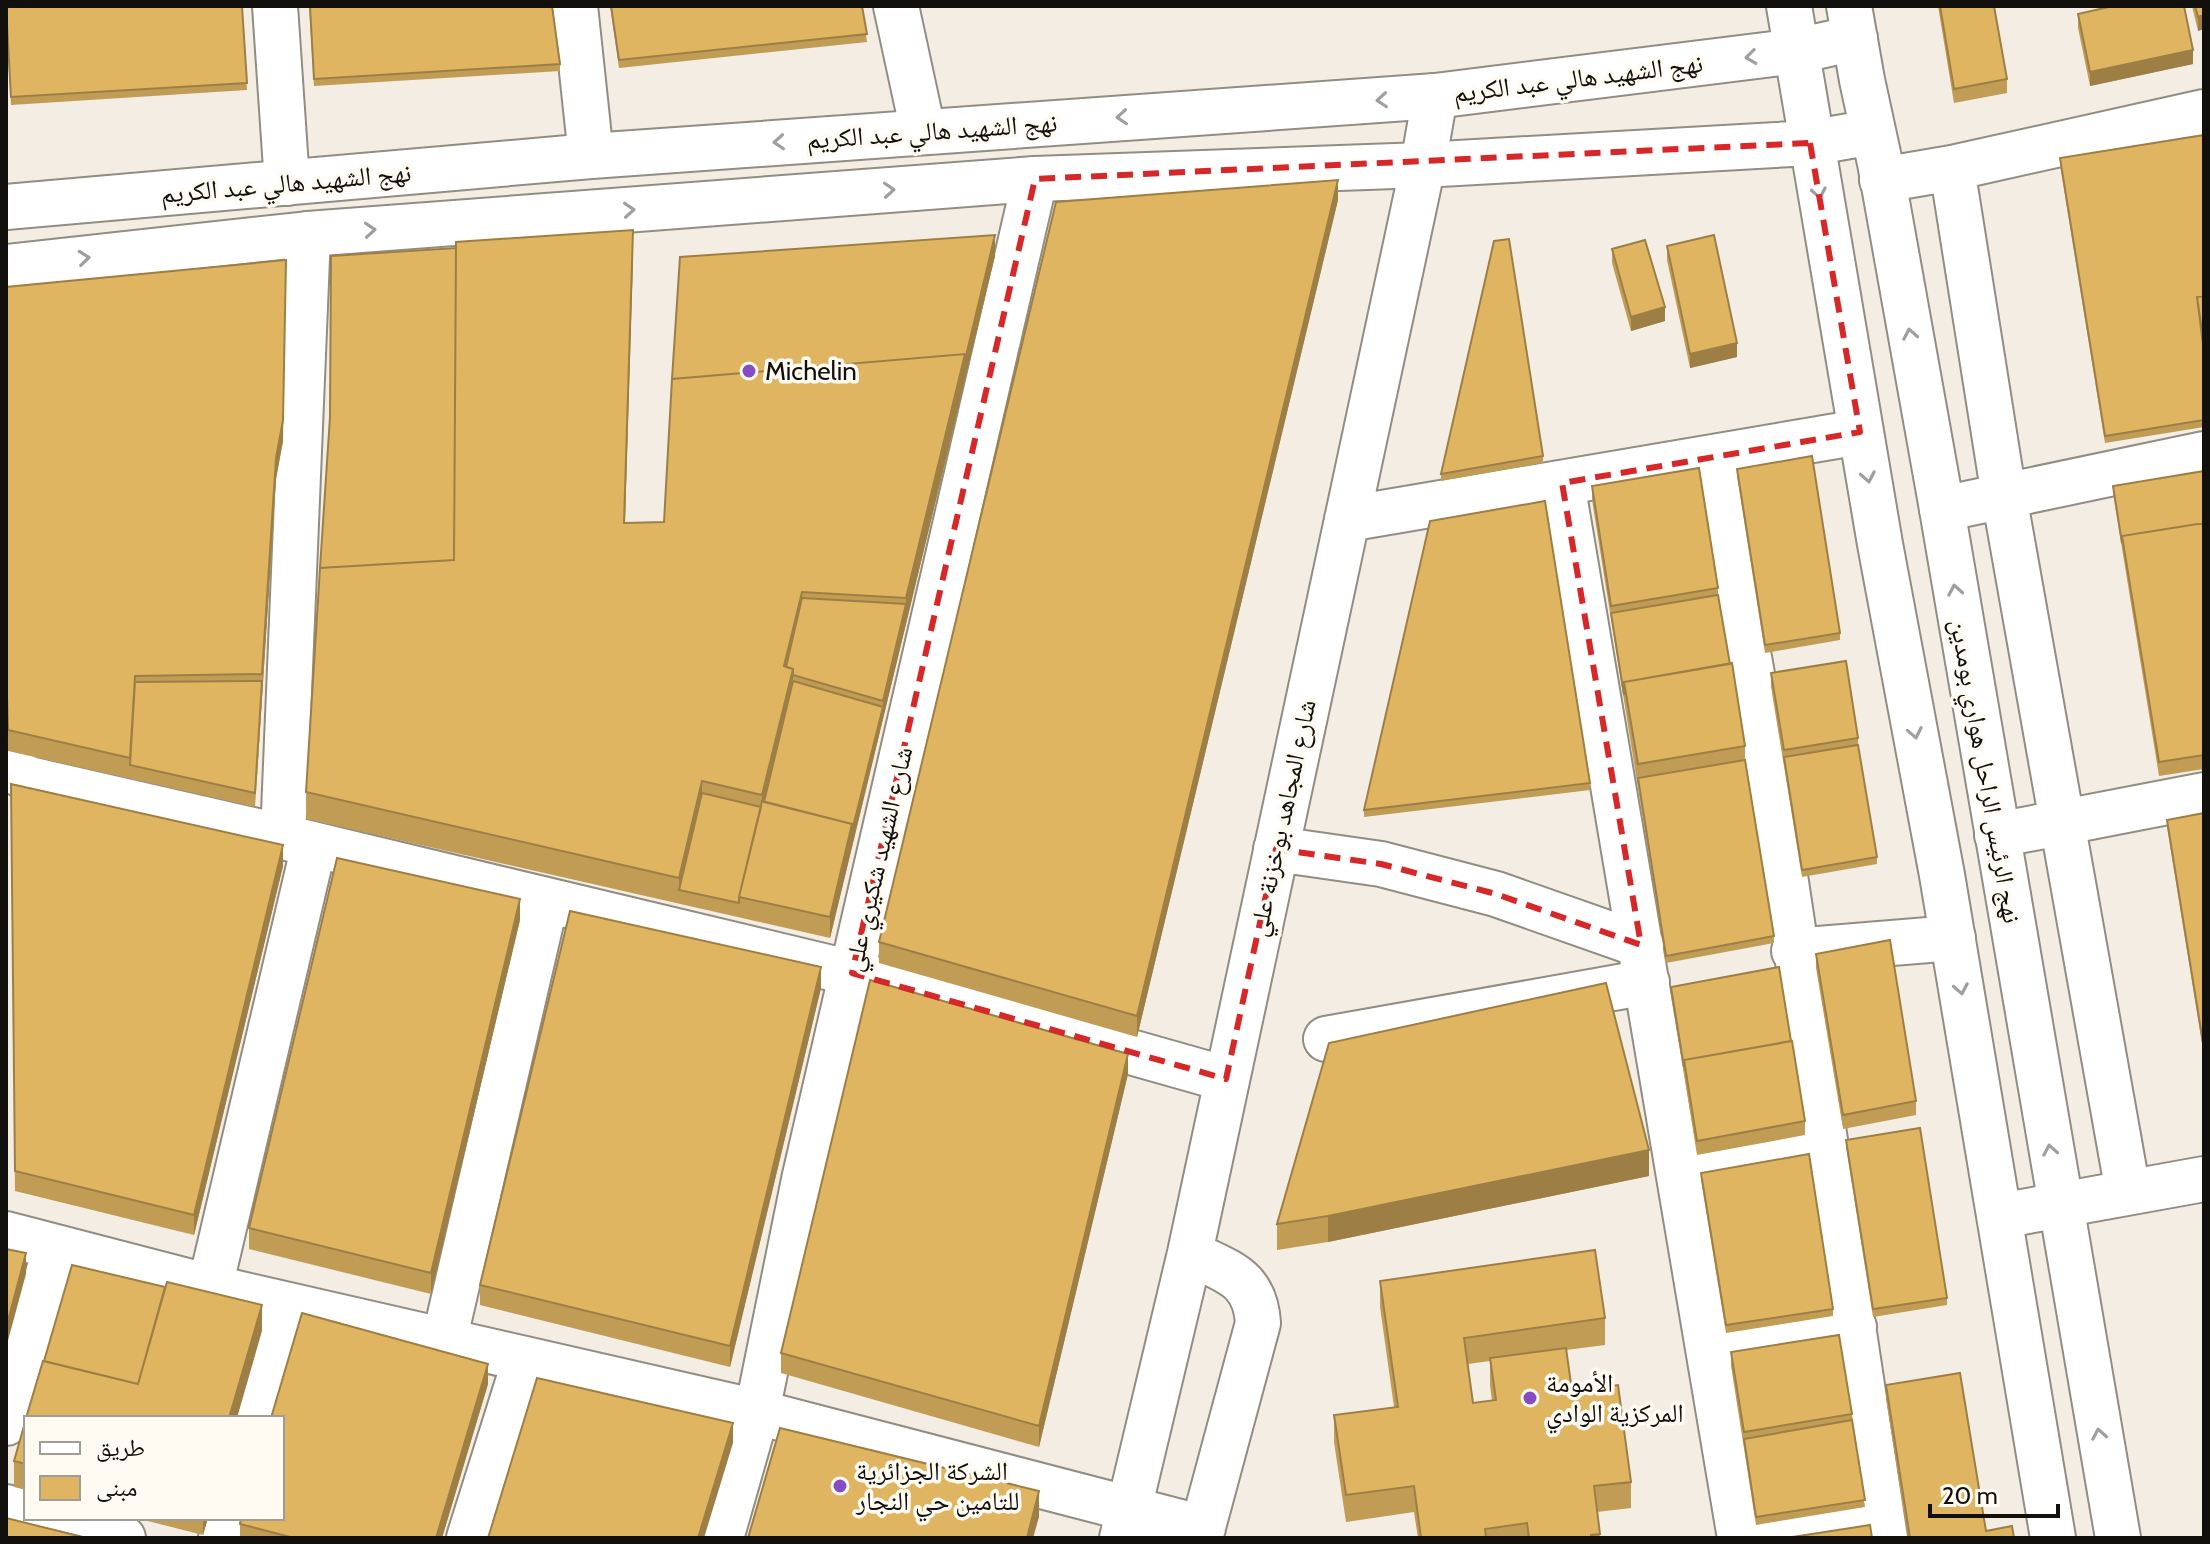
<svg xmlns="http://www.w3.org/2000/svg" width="2210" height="1544" viewBox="0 0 2210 1544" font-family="Cabin,'Noto Naskh Arabic',sans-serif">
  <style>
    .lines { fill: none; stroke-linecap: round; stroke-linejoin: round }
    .minor-casing { stroke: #928d83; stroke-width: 48 }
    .major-casing { stroke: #928d83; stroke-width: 48 }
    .minor { stroke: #fff; stroke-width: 44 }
    .major { stroke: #fff; stroke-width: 44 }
    .wall { fill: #c19c54; fill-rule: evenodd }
    .shaded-wall { fill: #9d7f45 }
    .building { fill: #e0b562; stroke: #9d7f45; stroke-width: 2 }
    .oneway { stroke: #a09f9e }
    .marked { fill: none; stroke: #d62828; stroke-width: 6; stroke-dasharray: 16 10; stroke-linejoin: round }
    .poi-dot { fill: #844dc4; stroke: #fffaf2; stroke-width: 3 }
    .labels { text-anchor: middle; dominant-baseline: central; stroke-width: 7; stroke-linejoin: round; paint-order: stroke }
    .street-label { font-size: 26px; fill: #12100c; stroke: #fffaf2 }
    .poi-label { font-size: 26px; fill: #12100c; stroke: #fffaf2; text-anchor: start }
  </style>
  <rect width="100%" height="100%" fill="#f3ede3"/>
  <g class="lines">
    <defs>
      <path id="minor" d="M275,6L287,183
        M575,6L591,156
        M896,6L923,131
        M1952,168L2004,496L2128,1192
        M1882,180L1952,168L2204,112
        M1713,458L1768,763L1885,1538
        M1562,483L1740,1538
        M1942,509L2204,454
        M1347,519L1860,432
        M6,767L29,779L283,837L852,973L1226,1079
        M1997,835L2204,795
        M283,837L308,234
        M1276,849L1381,864L1496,894L1641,945
        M1794,951L1953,938
        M1326,1039L1647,982
        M1679,1172L1825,1142
        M2000,1216L2204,1179
        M6,1234L210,1287L757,1412L1203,1528
        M1190,1253C1226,1272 1255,1276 1258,1323L1200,1538
        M210,1287L314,845
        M444,1341L546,901
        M1709,1351L1854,1327
        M256,1418L289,1305
        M6,1423L55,1249
        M6,1507L26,1512
        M48,1518L123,1538
        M221,1538L227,1518
        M469,1538L525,1360
        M721,1538L757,1412L804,1180L1035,179
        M1122,1538L1190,1253L1423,165L1435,96
        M1766,1538L1882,1520"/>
      <path id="major" d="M1789,6L1880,544L1942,875L2053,1538
        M1849,6L1862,80L1880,163L1942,509L2118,1538
        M6,207L591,156L1435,96L1797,51L1855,38
        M6,267L308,234L1035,179L1423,165L1810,143L1872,132"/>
    </defs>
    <!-- minor casing -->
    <use href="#minor" class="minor-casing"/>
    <!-- major casing -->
    <use href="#major" class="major-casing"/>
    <!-- minor -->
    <use href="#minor" class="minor"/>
    <!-- major -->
    <use href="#major" class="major"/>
  </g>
  <!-- wall -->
  <path class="wall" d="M242,6L247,90L11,105L6,24Z
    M309,6L560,64V71L314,86Z
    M610,6H862L867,42L619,68Z
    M1938,6H1994L2007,79V93L1954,103Z
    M2192,6H2204V29L2198,31Z
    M2078,14L2193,64L2090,86L2078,28Z
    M2204,135V427L2105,443L2060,165V158Z
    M1338,200L1137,1037L879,963V942Z
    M1667,246L1737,357L1690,368L1667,260Z
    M1612,249L1665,321L1631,331L1612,263Z
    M995,256L830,938L306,819V792L330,417L633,257L625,523L664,522Z
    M283,441L276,479L255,807L8,751L6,679Z
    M1543,456V463L1441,481V474Z
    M1737,469L1840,633V640L1765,653L1737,476Z
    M2204,471V769L2159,776L2113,493V486Z
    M1592,486L1718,588V595L1730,664L1745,746V760L1774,936V943L1666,963L1592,500Z
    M1771,673L1858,738V745L1877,857V864L1802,877L1771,687Z
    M1590,783V790L1364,817V810Z
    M11,784L283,866L194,1235L15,1191Z
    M2204,813V1056L2167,827V820Z
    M520,920L431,1294L249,1249V1228Z
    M1816,954L1916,1101V1115L1843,1129L1816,968Z
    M1671,987L1805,1121V1135L1697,1155L1671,994Z
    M821,988L730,1367L480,1305V1285Z
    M1329,1043L1649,1176L1328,1242L1277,1250V1224Z
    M1128,1074L1039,1447L781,1373V1353Z
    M1846,1140L1947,1298V1305L1873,1317L1846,1147Z
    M1701,1173L1833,1309V1316L1726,1333L1701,1180Z
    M1380,1281L1605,1318V1345L1566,1350L1572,1391L1631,1482V1508L1597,1512L1600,1538H1418L1414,1512L1346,1522L1334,1442V1415L1394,1407L1380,1307ZM1490,1361V1385L1492,1401L1473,1403L1468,1364Z
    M1731,1352L1852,1414L1865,1507L1756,1525L1731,1366Z
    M488,1384L442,1538H240V1524Z
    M1886,1385L1986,1531L2014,1538H1908L1886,1399Z
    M26,1419V1490L14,1487V1461Z
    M136,1518H208L203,1535Z"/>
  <!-- shaded-wall -->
  <path class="shaded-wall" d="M2204,15V29L2198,31V17Z
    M2193,50V64L2090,86V72Z
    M1338,180V200L1137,1037V1016Z
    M633,230V257L624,549V523Z
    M995,235V256L830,938V917L852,824L883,707V701L906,604V598Z
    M286,260L283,441L276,479L255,807L276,458Z
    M1665,307V321L1631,331V317Z
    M1737,343V357L1690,368V354Z
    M793,669V695L762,822V795Z
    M702,781V807L679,890V878Z
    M283,845V866L194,1235V1215Z
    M520,899V920L431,1294V1273Z
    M821,967V988L730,1367V1346Z
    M1128,1054V1074L1039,1447V1426Z
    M1649,1150V1176L1328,1242V1216Z
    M26,1253V1274L6,1348V1328Z
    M262,1305V1331L237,1418H229Z
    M488,1364V1384L442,1538H436Z
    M733,1423V1443L704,1538H698Z
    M1039,1491V1517L1033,1538H1027Z
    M203,1518H208L203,1535Z"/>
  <!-- building -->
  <path class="building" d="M6,6H242L247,83L11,97Z
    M310,6H552L560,64L314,79Z
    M611,6H862L867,34L619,60Z
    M1940,6H1994L2007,79L1954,89Z
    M2113,6H2184L2193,50L2090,72L2078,14Z
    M2195,6H2204V15L2198,17Z
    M2204,135V296L2197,297L2204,352V420L2105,436L2060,158Z
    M1338,180L1137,1016L879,942L1056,202Z
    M633,230L624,523L664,522L672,379L965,354L906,598L802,592L784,666L793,669L762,795L702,781L679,878L306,792L320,568L454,560L456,242Z
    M995,235L965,360V354L672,379L680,257Z
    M1714,235L1737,343L1690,354L1667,246Z
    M1509,239L1543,456L1441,474L1494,241Z
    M1645,240L1665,307L1631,317L1612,249Z
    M456,248L454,560L320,568L330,417L331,256Z
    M286,260L283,420L276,458L262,674L135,676L130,758L8,730L6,659V287Z
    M2204,296V345L2197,297Z
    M1812,456L1840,633L1765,645L1737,469Z
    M1699,468L1718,588L1611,606L1592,486Z
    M2204,471V523L2122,536V543L2113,486Z
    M1545,501L1590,783L1364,810L1430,521Z
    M2204,523V755L2159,762L2122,536Z
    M1718,595L1730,664L1624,682V695L1611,613Z
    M802,598L906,604L883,701L793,675V669L786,667Z
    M1846,661L1858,738L1784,750L1771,673Z
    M1732,663L1745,746L1638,764L1624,682Z
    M262,681L255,793L130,765L135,682Z
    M793,681L883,707L852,831V824L764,802Z
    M1858,745L1877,857L1802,870L1784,757Z
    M1745,760L1774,936L1666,956L1638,778Z
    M11,784L283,845L194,1215L15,1171Z
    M702,793L761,807L739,897V903L679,890Z
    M762,801L852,824L830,917L739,897Z
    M2204,813V1049L2167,820Z
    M337,858L520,899L431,1273L249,1228Z
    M570,911L821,967L730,1346L480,1285Z
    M1890,940L1916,1101L1843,1115L1816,954Z
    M1779,967L1791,1041L1684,1060V1067L1671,987Z
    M870,980L1128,1054L1039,1426L781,1353Z
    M1606,983L1649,1150L1328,1216L1277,1224L1329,1043Z
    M1792,1041L1805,1121L1697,1141L1684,1060Z
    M1920,1128L1947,1298L1873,1309L1846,1140Z
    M1809,1154L1833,1309L1726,1325L1701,1173Z
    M6,1249L26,1253L6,1328Z
    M1595,1250L1605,1318L1464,1338L1473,1403L1496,1400L1490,1358L1566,1348L1572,1391L1618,1385L1631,1482L1594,1486L1600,1534L1591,1535V1538H1529L1527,1523L1485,1529L1486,1538H1421L1414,1486L1346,1495L1334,1415L1398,1407L1380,1281Z
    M72,1265L165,1287L138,1384L44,1361Z
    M167,1282L262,1305L229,1418H26L43,1361L138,1384Z
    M302,1313L488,1364L436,1538H294L240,1524L241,1518H282V1418H271Z
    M1839,1335L1852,1414L1744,1432L1731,1352Z
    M1960,1373L1986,1531L2012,1526L2014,1538H1910L1886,1385Z
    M537,1378L733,1423L698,1538H488Z
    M26,1419V1464L14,1461Z
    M1852,1420L1865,1500L1756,1517L1744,1439Z
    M780,1428L1039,1491L1027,1538H748Z
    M6,1518L87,1538H6Z
    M1870,1525L1872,1538H1786Z"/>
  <!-- one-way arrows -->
  <defs><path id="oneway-chevron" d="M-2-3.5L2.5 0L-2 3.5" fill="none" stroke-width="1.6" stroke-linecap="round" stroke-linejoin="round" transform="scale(2)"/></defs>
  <g class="oneway">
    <use href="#oneway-chevron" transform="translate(1751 57) rotate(173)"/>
    <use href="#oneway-chevron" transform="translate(1382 100) rotate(176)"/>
    <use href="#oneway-chevron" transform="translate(1122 117) rotate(176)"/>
    <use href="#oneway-chevron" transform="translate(779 142) rotate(176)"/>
    <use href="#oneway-chevron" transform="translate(889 190) rotate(-4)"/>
    <use href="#oneway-chevron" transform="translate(1819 193) rotate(80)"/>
    <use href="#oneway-chevron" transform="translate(629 210) rotate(-4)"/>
    <use href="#oneway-chevron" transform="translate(370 230) rotate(-4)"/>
    <use href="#oneway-chevron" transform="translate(84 258) rotate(-6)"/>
    <use href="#oneway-chevron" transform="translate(1910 334) rotate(-100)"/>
    <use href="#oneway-chevron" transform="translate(1868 477) rotate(80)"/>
    <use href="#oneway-chevron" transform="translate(1955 590) rotate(-100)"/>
    <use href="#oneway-chevron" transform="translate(1915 733) rotate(79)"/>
    <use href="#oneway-chevron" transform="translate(1961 989) rotate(80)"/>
    <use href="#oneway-chevron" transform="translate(2050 1150) rotate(-100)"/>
    <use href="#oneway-chevron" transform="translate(2099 1434) rotate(-100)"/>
  </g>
  <!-- marked area -->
  <path class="marked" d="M1810,143L1860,432L1562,483L1641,945L1496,894L1381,864L1276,849L1226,1079L852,973L1035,179Z"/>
  <!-- markers -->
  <g class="poi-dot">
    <circle cx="749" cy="371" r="8"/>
    <circle cx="1530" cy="1398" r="8"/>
    <circle cx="840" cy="1486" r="8"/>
  </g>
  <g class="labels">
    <!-- street labels -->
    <g class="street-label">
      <text transform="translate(1578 78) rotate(-7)">نهج الشهيد هالي عبد الكريم</text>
      <text transform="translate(932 131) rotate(-4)">نهج الشهيد هالي عبد الكريم</text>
      <text transform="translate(286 183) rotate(-5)">نهج الشهيد هالي عبد الكريم</text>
      <text transform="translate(1986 771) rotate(80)">نهج الرئيس الراحل هواري بومدين</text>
      <text transform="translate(1282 818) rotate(-78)">شارع المجاهد بوخزنة علي</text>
      <text transform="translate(878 859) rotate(-77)">شارع الشهيد شكيري علي</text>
    </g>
    <!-- poi labels -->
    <g class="poi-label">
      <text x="765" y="371">Michelin</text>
      <text x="1546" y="1383">الأمومة<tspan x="1546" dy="30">المركزية الوادي</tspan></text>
      <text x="856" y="1471">الشركة الجزائرية<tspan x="856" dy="30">للتامين حي النجار</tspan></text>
    </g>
  </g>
  <!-- border -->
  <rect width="2210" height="1544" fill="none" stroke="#12100c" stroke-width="16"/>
  <!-- legend -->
  <rect x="24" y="1416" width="260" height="104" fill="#fffaf2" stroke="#a09c96" stroke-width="2"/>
  <rect x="40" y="1442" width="40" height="12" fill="#ffffff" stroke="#a09c96" stroke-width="2"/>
  <text x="96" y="1456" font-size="24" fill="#12100c">طريق</text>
  <rect x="40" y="1476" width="40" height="24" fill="#e0b562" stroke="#a09c96" stroke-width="2"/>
  <text x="96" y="1496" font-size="24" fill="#12100c">مبنى</text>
  <!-- scale -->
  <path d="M1930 1504v12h128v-12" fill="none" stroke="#12100c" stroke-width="4"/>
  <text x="1942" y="1504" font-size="24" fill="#12100c" stroke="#fffaf2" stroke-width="6" paint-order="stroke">20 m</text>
</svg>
